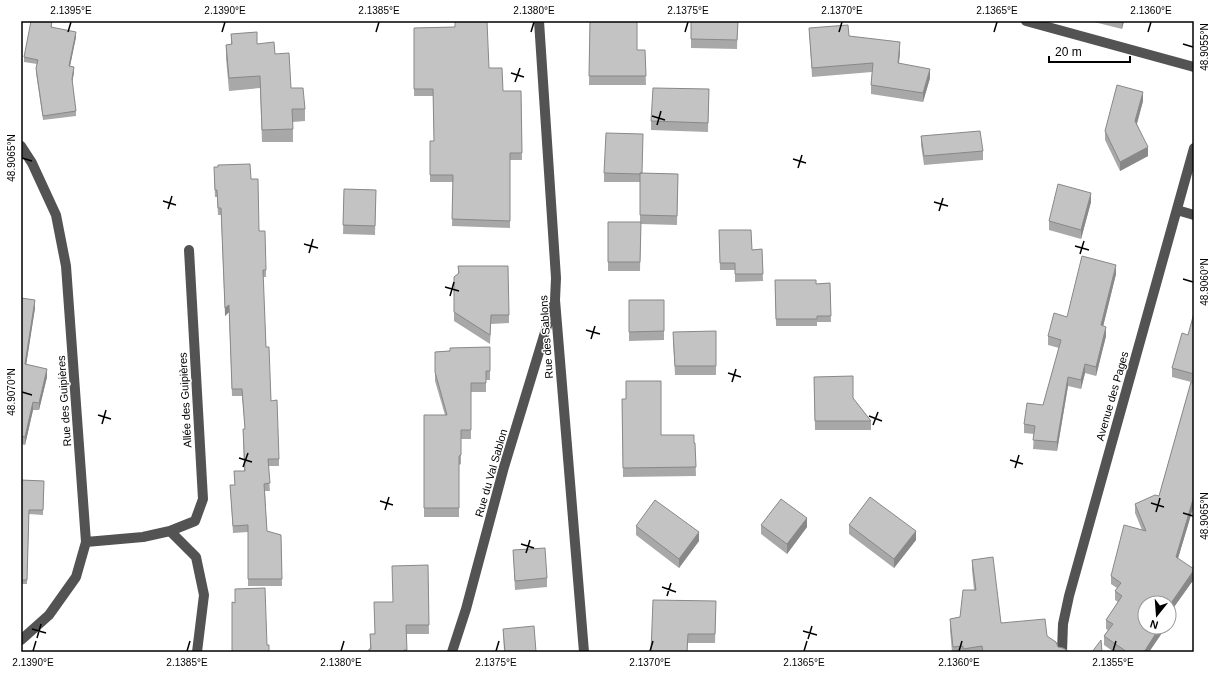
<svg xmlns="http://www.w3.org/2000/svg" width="1215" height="673" viewBox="0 0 1215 673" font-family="Arial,sans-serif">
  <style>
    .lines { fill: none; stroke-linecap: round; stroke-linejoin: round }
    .minor { stroke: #535353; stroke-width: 10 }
    .wall { fill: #a8a8a8 }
    .shaded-wall { fill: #888 }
    .building { fill: #c3c3c3; stroke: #888 }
    .ticks { fill: none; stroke: #000; stroke-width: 1.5 }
    .labels { text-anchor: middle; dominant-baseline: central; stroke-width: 3; stroke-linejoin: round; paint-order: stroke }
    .street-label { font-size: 11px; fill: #000; stroke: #fff }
    .neatline { fill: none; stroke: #000; stroke-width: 1.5 }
    .ticks-label { font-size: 10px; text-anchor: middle; fill: #000 }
  </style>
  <rect width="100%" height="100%" fill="#fff"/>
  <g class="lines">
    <!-- minor -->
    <path class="minor" d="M539,21L556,278L555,300L584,652
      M1026,21L1194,67
      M21,146L32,163L56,215L66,266L86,542L76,577L49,615L21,640
      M1177,210L1194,215
      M170,531L195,521L203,499L189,250
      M86,542L143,537L170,531L196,557L204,595L197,652
      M452,652L466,609L504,467L553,306
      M1062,652L1063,624L1069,596L1194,148"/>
  </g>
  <!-- wall -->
  <path class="wall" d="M52,21V28L76,37L70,66L74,72L72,82L76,111V116L43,120L36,73L37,64L24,62V57Z
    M590,21L637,50H645L646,85H589Z
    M691,21H738L737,49L691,48Z
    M1090,21H1124L1122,29Z
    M455,27L489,68L503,91H521L522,160H510V228L452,226L453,182H430V141H434L433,96H414V28Z
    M809,28L849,36L900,51L899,64L930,78L923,102L871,94V85L872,72L812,77Z
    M231,34L257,44L275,54L291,88L305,109V121L293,122V142H262L260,88L229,91L226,58V45L231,44Z
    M709,89L708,132L651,130V121Z
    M1143,101L1137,124L1148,156L1120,171L1105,140V131Z
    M921,136L983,151V160L924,165L921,145Z
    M604,173L678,174L677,225L641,224L640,271H608V222H640V182H604Z
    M214,174L251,179L259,231L266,270V277H263L266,347L271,401L279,459V466H268L270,491H265L267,531L281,535L282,586H248V532L233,533L230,485H235L234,471H244L243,429H245L242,396H232L229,312L225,316L221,215H218L217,197H215Z
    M344,189L376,190L375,235L343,234Z
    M1091,202L1081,239L1049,230V221Z
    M719,230L752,250L762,249L763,281L735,282V270H720Z
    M458,266L509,315V323L491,324L490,344L454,321V277L458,274Z
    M1116,274L1103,326L1106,336L1096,376L1085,373L1081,389L1068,386L1057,451L1033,449L1034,434L1024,433V424L1043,405L1059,348L1048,345V336L1067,317Z
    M775,280L816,284L830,283L831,322H817V326H776Z
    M21,298L35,308L26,365L47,377L39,410H33L25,445L21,444Z
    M629,300H664V340L629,341Z
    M1194,313V505L1178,558L1194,579L1169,614V603L1166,627L1149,652H1114L1104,645V636L1108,630L1106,629V620L1118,602L1115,600V591L1117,588L1111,584V576L1142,530L1135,513V504L1159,496L1191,382L1172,377V368L1188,335Z
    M716,331V375H675L673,340Z
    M490,347V380H486V392H471V439H461V464L459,465V517H424V415H445L435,381V352Z
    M814,377L853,398L871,421V430H815Z
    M622,399L661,435L695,443L696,476L623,477Z
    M21,480L44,481L43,515L29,514L27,584H21Z
    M761,525L807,527L787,554L761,534Z
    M849,525L916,540L894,568L849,534Z
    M636,526L699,541L679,568L636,535Z
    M513,550L547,578V587L515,590Z
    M972,560L1001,623L1047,636L1058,647L1070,652H952L950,630V619L960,617L974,590L972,570Z
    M428,565L429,634H406L407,652H369L370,649V634H374L393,602Z
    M716,610L715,643H688L687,652H651Z
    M503,629L536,652H504Z"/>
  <!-- shaded-wall -->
  <path class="shaded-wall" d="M1122,21H1124L1122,29Z
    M76,32V37L69,71V66Z
    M900,42V51L898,72V63Z
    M74,67V72L72,84V79Z
    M930,69V78L923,102V93Z
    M1143,92V101L1135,130V121Z
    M1148,147V156L1120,171V162Z
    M1091,193V202L1081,239V230Z
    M1116,265V274L1101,335V325Z
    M35,300V308L25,372V364Z
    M229,305V312L225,316V308Z
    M1106,327V336L1096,376V367Z
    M1085,364V373L1081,389V380Z
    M47,369V377L39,410V403Z
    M1068,377V386L1057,451V442Z
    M33,402V410L25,445V437Z
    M1194,496V505L1176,565V557Z
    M807,518V527L787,554V544Z
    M916,531V540L894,568V559Z
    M699,532V541L679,568V559Z
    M1194,570V579L1169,614V606Z
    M1160,627H1166L1149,652H1144Z"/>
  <!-- building -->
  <path class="building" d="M31,21H52L51,27L76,32L69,66L74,67L72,79L76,111L43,116L36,68L38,60L24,57Z
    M455,21H487L489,68H502L503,91H521L522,153H510V221L452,219L453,175H430V141H434L433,89H414V28L455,27Z
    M590,21H637V50H645L646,76H589Z
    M691,21H738L737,40L691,39Z
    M848,25L849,36L900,42L898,63L930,69L923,93L871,85L873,63L812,68L809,28Z
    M257,32V44L274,42L275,54L289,53L291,88H303L305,109H292L293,129L262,130L260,76L229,78L226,45L232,44L231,34Z
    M1117,85L1143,92L1135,121L1148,147L1120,162L1105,131Z
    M653,88L709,89L708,123L651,121Z
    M980,131L983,151L924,156L921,136Z
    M606,133L643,134L642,173H640V174L604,173Z
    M250,164L251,179H258L259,231H265L266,270H263L266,347H269L271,401L277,400L279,459H268L270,483L264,484L267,531L281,535L282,579H248V525L233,526L230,485H235L234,471H245L243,429H245L242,389H232L229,305L225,308L221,208H218L217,190H215L214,167H218V165Z
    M640,173L678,174L677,216L640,215Z
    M1058,184L1091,193L1081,230L1049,221Z
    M344,189L376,190L375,226L343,225Z
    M608,222H641L640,262H608Z
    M719,230H751L752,250L762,249L763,274H735V263H720Z
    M1082,256L1116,265L1101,325L1106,327L1096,367L1085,364L1081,380L1068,377L1057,442L1033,440L1035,426L1024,424L1027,403L1043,405L1061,340L1048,336L1054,313L1067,317Z
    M458,266H508L509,315H491L490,335L454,312V277L459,273Z
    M775,280H816V284L830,283L831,316H817V319H776Z
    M21,298L35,300L25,364L47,369L39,403L33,402L25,437L21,436Z
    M629,300H664V331L629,332Z
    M1194,313V374L1172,368L1182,333L1188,335Z
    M716,331V366H675L673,332Z
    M490,347V371H486V383H471V430H461V455L459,456V508H424V415H447L435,372V352L450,351V348Z
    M853,376V398L871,421H815L814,377Z
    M626,381H661V435H694V443H695L696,467L623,468L622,399H626Z
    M1191,382L1194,383V496L1176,557L1194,569V570L1169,606V603H1145V627H1160L1144,652H1127L1104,636L1113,624L1106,620L1122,596L1115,591L1121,583L1111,576L1124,525L1146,531L1135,504L1155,495L1159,496Z
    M21,480L44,481L43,510H29L27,580H21Z
    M870,497L916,531L894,559L849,525Z
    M781,499L807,518L787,544L761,525Z
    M655,500L699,532L679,559L636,526Z
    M545,548L547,578L515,581L513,550Z
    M993,557L1001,623L1045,619L1047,636L1056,642L1058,647L1063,648L1070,652H983L982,646L963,649V646L953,647L950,619L960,617L963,590H976L972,560Z
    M428,565L429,625H406L407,650H404V652H369V649H371L370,634H375L374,602H393L392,566Z
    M265,588L267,645H269V652H232V602L235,603V589Z
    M653,600L716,601L715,634H688L687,652H651Z
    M534,626L536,652H505L503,629Z
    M1101,640L1102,652H1092Z"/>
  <!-- ticks -->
  <path class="ticks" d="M68,32L71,22M222,32L225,22M376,32L379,22M531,32L534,22M685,32L688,22M839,32L842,22M994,32L997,22M1148,32L1151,22M1183,44L1193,47M511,73L524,77M515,82L520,68M652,116L665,120M657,125L661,111M22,158L32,161M793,159L806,163M798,168L802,155M163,201L176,205M934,202L948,206M168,209L172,196M939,211L943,198M304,244L318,248M1075,246L1089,250M309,253L313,239M1080,254L1084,241M1183,279L1193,282M445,287L459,291M450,296L454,282M586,330L600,334M591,339L595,326M728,373L741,377M732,382L736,369M22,392L32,395M98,415L111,419M869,416L882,421M102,424L106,410M873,425L878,412M239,458L252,462M1010,460L1023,464M243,467L248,453M1015,468L1019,455M380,501L393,505M1151,503L1164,507M385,510L389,497M1156,512L1160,498M1183,513L1193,516M521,544L534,548M526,553L530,540M662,587L676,592M667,596L671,583M32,629L46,633M803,631L817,635M37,638L41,624M808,639L812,626M33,651L36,641M187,651L190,641M341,651L344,641M496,651L499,641M650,651L653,641M804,651L807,641M959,651L962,641M1113,651L1116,641"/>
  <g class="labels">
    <!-- street labels -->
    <g class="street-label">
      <text transform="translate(546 337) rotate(-94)">Rue des Sablons</text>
      <text transform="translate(1112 396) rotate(-74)">Avenue des Pages</text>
      <text transform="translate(185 400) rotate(-93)">Allée des Guipières</text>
      <text transform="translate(64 401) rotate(-94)">Rue des Guipières</text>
      <text transform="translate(491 473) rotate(-74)">Rue du Val Sablon</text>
    </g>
  </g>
  <!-- border -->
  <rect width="1215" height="673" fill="none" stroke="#ffffff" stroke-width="44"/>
  <!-- north arrow -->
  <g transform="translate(1157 615) rotate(197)"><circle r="19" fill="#ffffff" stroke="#999999"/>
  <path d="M0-3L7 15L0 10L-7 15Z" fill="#000000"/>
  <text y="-6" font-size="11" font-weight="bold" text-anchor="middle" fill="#000000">N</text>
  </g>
  <!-- scale -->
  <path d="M1049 56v6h81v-6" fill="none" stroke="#000000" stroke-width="2"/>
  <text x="1055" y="56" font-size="12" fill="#000000" stroke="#ffffff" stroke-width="3" paint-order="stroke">20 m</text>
  <rect x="22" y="22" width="1171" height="629" class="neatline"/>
  <g class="ticks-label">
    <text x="71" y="14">2.1395°E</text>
    <text x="225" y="14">2.1390°E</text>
    <text x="379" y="14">2.1385°E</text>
    <text x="534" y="14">2.1380°E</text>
    <text x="688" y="14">2.1375°E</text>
    <text x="842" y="14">2.1370°E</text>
    <text x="997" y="14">2.1365°E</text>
    <text x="1151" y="14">2.1360°E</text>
    <text transform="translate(1204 47) rotate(-90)" y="4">48.9055°N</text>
    <text transform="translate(11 158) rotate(-90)" y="4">48.9065°N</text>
    <text transform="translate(1204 282) rotate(-90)" y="4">48.9060°N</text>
    <text transform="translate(11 392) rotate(-90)" y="4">48.9070°N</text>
    <text transform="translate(1204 516) rotate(-90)" y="4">48.9065°N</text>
    <text x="33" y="666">2.1390°E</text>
    <text x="187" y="666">2.1385°E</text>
    <text x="341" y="666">2.1380°E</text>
    <text x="496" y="666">2.1375°E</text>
    <text x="650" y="666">2.1370°E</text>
    <text x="804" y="666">2.1365°E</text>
    <text x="959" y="666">2.1360°E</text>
    <text x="1113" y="666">2.1355°E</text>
  </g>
</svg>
